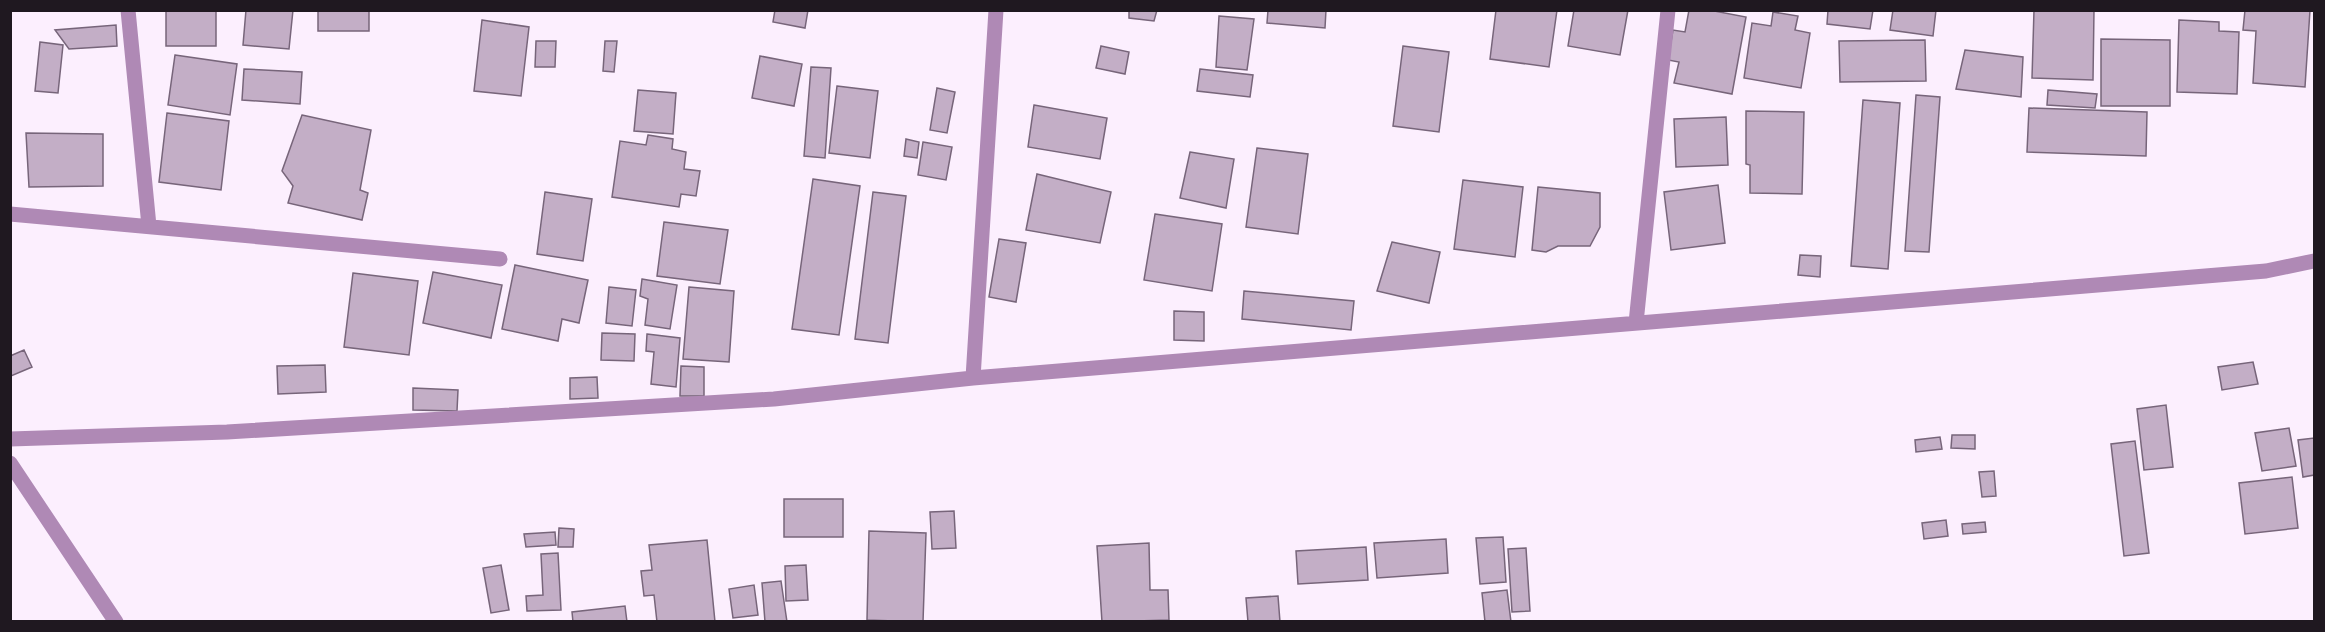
<svg xmlns="http://www.w3.org/2000/svg" width="2325" height="632" viewBox="0 0 2325 632" font-family="Helvetica,sans-serif">
  <style>
    .building { fill: #c3aec6; stroke: #77657a; stroke-width: 1.5 }
    .lines { fill: none; stroke-linecap: round; stroke-linejoin: round }
    .minor { stroke: #af89b5; stroke-width: 15 }
  </style>
  <rect width="100%" height="100%" fill="#fceffe"/>
  <!-- building -->
  <path class="building" d="M166,10H216V46H166Z
    M246,10H293L289,49L243,45Z
    M318,10H369V31H318Z
    M775,10H808L805,28L773,22Z
    M1129,10H1157L1154,21L1129,18Z
    M1268,10H1326L1325,28L1267,23Z
    M1496,10H1557L1549,67L1490,59Z
    M1574,10H1628L1620,55L1568,46Z
    M1689,10H1709L1746,17L1732,94L1674,83L1679,62L1668,60L1673,30L1685,32Z
    M1828,10H1873L1870,29L1827,24Z
    M1893,10H1936L1933,36L1890,30Z
    M2034,10H2094L2093,80L2032,78Z
    M2245,10H2310L2305,87L2253,83L2256,31L2243,30Z
    M1773,12L1798,16L1795,30L1810,33L1801,88L1744,78L1752,23L1771,26Z
    M1219,16L1254,19L1247,70L1216,67Z
    M482,20L529,27L521,96L474,91Z
    M2179,20L2219,22V31L2239,32L2237,94L2177,92Z
    M116,25L117,46L69,49L55,30Z
    M2101,39L2170,40V106H2101Z
    M1925,40L1926,81L1840,82L1839,41Z
    M536,41H556L555,67H535Z
    M605,41H617L614,72L603,71Z
    M40,42L63,45L58,93L35,91Z
    M1101,46L1129,52L1125,74L1096,68Z
    M1403,46L1449,52L1439,132L1393,126Z
    M1965,50L2023,57L2021,97L1956,89Z
    M175,55L237,64L230,115L168,105Z
    M760,56L802,64L794,106L752,98Z
    M811,67L831,68L825,158L804,156Z
    M244,69L302,72L300,104L242,100Z
    M1200,69L1253,75L1250,97L1197,91Z
    M837,86L878,91L870,158L829,153Z
    M937,88L955,92L947,133L930,130Z
    M638,90L676,93L673,134L634,131Z
    M2048,90L2097,94L2095,108L2047,105Z
    M1916,95L1940,97L1929,252L1905,251Z
    M1863,100L1900,103L1888,269L1851,266Z
    M1034,105L1107,118L1100,159L1028,147Z
    M2029,108L2147,112L2146,156L2027,152Z
    M1746,111L1804,112L1802,194L1750,193V165L1746,164Z
    M167,113L229,121L221,190L159,182Z
    M302,115L371,130L360,190L368,193L362,220L288,203L293,186L282,171Z
    M1726,117L1728,165L1676,167L1674,119Z
    M26,133L103,134V186L29,187Z
    M648,135L673,139L672,149L686,152L684,169L700,171L696,196L681,194L679,207L612,197L620,141L646,145Z
    M906,139L919,142L917,158L904,156Z
    M923,142L952,147L946,180L918,175Z
    M1257,148L1308,154L1298,234L1246,227Z
    M1190,152L1234,159L1226,208L1180,198Z
    M1037,174L1111,192L1100,243L1026,230Z
    M813,179L860,186L839,335L792,329Z
    M1463,180L1523,187L1515,257L1454,249Z
    M1718,185L1725,243L1671,250L1664,192Z
    M1538,187L1600,193V227L1590,246H1558L1546,252L1532,250Z
    M545,192L592,199L583,261L537,254Z
    M873,192L906,196L888,343L855,339Z
    M1155,214L1222,224L1212,291L1144,280Z
    M664,222L728,230L720,284L657,276Z
    M999,239L1026,243L1016,302L989,297Z
    M1392,242L1440,252L1429,303L1377,291Z
    M1800,255L1821,256L1820,277L1798,275Z
    M515,265L588,280L579,323L562,319L558,341L502,329Z
    M433,272L502,285L491,338L423,323Z
    M353,273L418,281L409,355L344,347Z
    M642,279L677,285L670,329L645,325L648,299L640,296Z
    M609,287L636,290L632,326L606,323Z
    M689,287L734,291L729,362L683,359Z
    M1244,291L1354,301L1351,330L1242,319Z
    M1174,311L1204,312V341L1174,340Z
    M602,333L635,334L634,361L601,360Z
    M647,334L680,338L676,387L651,384L654,352L646,351Z
    M24,350L32,367L11,376L10,356Z
    M2253,362L2258,384L2222,390L2218,367Z
    M325,365L326,392L278,394L277,366Z
    M681,366L704,367V396H680Z
    M597,377L598,398L570,399V378Z
    M413,388L458,390L457,411L413,410Z
    M2166,405L2173,467L2144,470L2137,409Z
    M2289,428L2296,466L2262,471L2255,433Z
    M1952,435H1975V449L1951,448Z
    M1940,437L1942,449L1916,452L1915,440Z
    M2314,438V475L2303,477L2298,440Z
    M2135,441L2149,553L2124,556L2111,444Z
    M1994,471L1996,496L1982,497L1979,472Z
    M2292,477L2298,528L2245,534L2239,483Z
    M784,499H843V537H784Z
    M954,511L956,548L932,549L930,512Z
    M1946,520L1948,536L1924,539L1922,523Z
    M1985,522L1986,532L1963,534L1962,524Z
    M559,528L574,529L573,547H558Z
    M869,531L926,533L923,622L867,620Z
    M555,532L556,545L526,547L524,534Z
    M1503,537L1506,582L1480,584L1476,538Z
    M1446,539L1448,573L1377,578L1374,543Z
    M707,540L715,622H657L654,595L644,596L641,571L652,570L649,545Z
    M1149,543L1150,590H1168L1169,620L1102,622L1097,546Z
    M1366,547L1368,580L1298,584L1296,551Z
    M1526,548L1530,611L1512,612L1508,549Z
    M558,553L561,610L527,611L526,596L543,595L541,554Z
    M501,565L509,610L491,613L483,568Z
    M806,565L808,600L786,601L785,566Z
    M781,581L787,622H765L762,583Z
    M754,585L758,615L733,618L729,589Z
    M1507,590L1511,622H1485L1482,593Z
    M1278,596L1280,622H1248L1246,598Z
    M625,606L627,622H573L572,612Z"/>
  <g class="lines">
    <!-- minor -->
    <path class="minor" d="M128,10L149,226
      M10,214L500,259
      M1636,323L1668,10
      M973,378L996,10
      M10,439L227,432L774,399L973,378L2266,271L2314,261
      M10,463L116,622"/>
  </g>
  <!-- border -->
  <rect width="2325" height="632" fill="none" stroke="#1f1820" stroke-width="24"/>
</svg>
